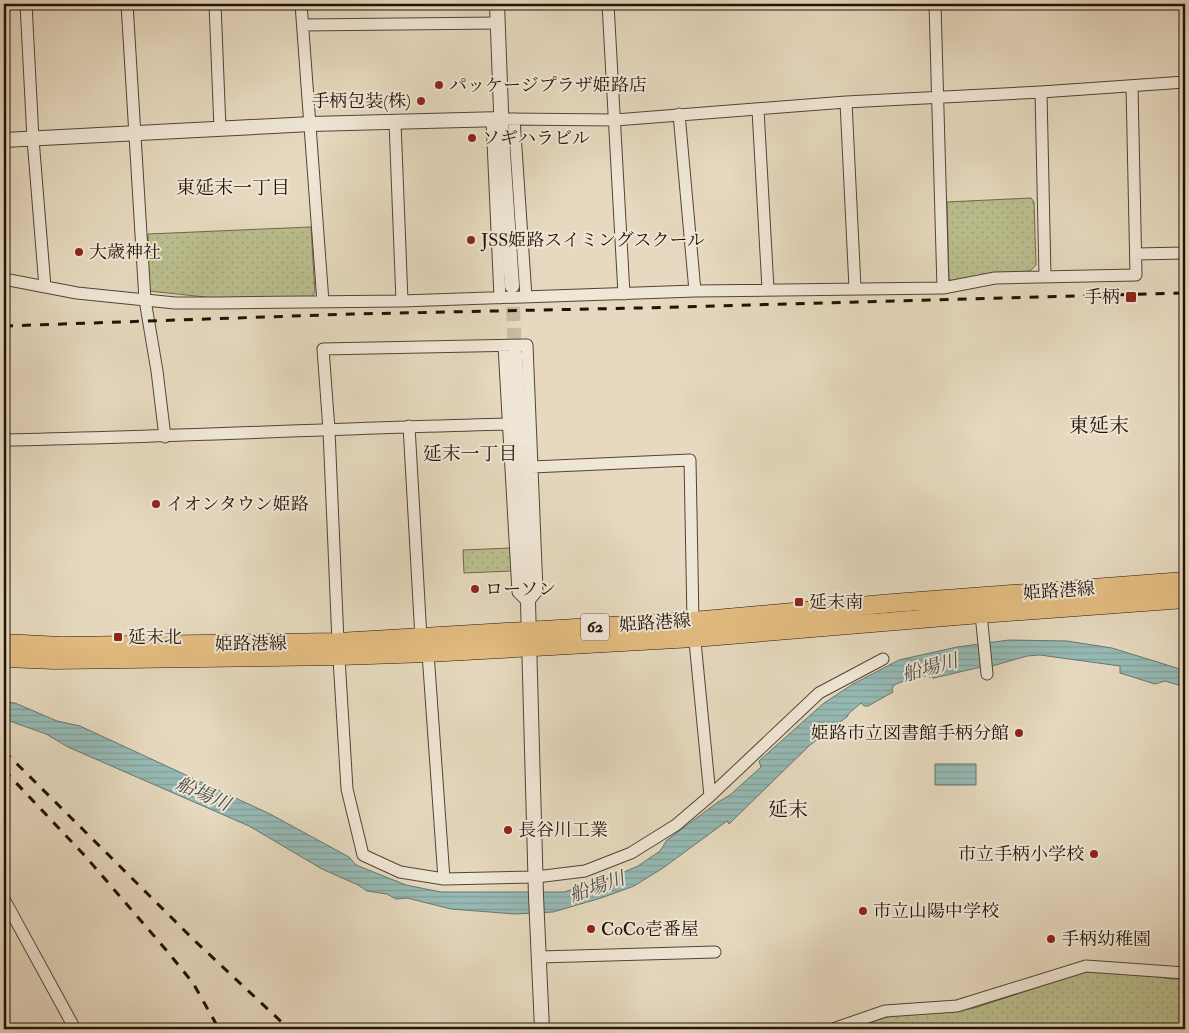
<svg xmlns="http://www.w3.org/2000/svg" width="1189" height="1033" viewBox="0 0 1189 1033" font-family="'IM FELL Double Pica','Noto Serif JP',serif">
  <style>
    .park { fill: url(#park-dots); stroke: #6e684a }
    .water { fill: url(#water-rules); stroke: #67776f }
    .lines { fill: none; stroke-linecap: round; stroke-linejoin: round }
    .stream { stroke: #67776f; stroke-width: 3 }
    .tertiary-tunnel { stroke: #c8bba3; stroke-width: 14; stroke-dasharray: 14 7; stroke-linecap: butt }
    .minor-casing { stroke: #524435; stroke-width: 13 }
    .tertiary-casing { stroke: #524435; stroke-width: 16 }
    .primary-casing { stroke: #211207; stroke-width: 19 }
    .minor { stroke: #efe6d5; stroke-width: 11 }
    .tertiary { stroke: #efe6d5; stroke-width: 14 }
    .primary { stroke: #e3bc80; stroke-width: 18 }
    .rail { stroke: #211207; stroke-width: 3; stroke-dasharray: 9 9; stroke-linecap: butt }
    .poi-dot { fill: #8f2418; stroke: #efe6d5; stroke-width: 2 }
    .labels { text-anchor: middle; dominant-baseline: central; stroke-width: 4; stroke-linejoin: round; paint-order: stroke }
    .shield { fill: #efe6d5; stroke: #5f5245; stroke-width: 1 }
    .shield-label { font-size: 16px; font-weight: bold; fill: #211207 }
    .poi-label { font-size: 18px; fill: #211207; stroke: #efe6d5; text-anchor: start }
    .street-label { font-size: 18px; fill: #211207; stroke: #efe6d5 }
    .neighbourhood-label { font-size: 19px; fill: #211207; stroke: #efe6d5 }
    .water-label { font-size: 19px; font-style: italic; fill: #4a4d44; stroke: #efe6d5 }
    .quarter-label { font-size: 20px; fill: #211207; stroke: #efe6d5 }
  </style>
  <defs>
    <pattern id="park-dots" width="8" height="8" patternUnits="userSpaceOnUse" patternTransform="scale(1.25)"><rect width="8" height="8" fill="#babe8e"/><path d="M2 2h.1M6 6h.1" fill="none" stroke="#a0a279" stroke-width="1.8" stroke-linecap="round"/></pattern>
    <pattern id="water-rules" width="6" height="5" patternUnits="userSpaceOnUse" patternTransform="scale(1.25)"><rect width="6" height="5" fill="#96bab5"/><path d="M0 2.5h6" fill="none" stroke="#819f9a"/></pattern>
  </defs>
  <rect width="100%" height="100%" fill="#e6d9bf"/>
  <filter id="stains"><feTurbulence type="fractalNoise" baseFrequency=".004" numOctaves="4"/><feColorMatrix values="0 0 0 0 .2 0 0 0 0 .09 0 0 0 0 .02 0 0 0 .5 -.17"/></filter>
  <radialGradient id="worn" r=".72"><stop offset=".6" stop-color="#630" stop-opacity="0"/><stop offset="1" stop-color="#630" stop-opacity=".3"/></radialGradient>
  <!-- park -->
  <path class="park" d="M1031,198L1034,202L1036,265L1030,271L993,273L953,282L949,279L947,202Z
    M311,227L315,293L310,298H214L149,291L148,234Z
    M511,548L512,571L464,573L463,550Z
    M1118,971L1172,979H1185V1029H857C869,1023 883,1017 897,1015C922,1011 948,1014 974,1008L1085,972Z"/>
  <!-- water -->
  <path class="water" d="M1009,640L1067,641L1112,648L1180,669L1184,667L1185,687L1165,681L1155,684L1120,673V666L1040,655L1027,656L982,669L981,667L934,678L919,675L894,685L892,689L893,692L868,706H864L861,703L848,714V716L810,745L729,824L727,821L663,868L634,886L601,898L553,912L515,914L451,909L407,898L396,899L387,894L367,891L358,885L322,869L249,826L68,747L46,734L4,719V702L15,703L57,721L80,726L270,814L349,857L356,865L406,885L441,892H564L615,876L638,866L660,851L667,840L718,802L730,795L761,767L759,761L824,703L853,684L899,660L957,647Z
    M935,764H976V785H935Z"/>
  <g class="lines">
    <!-- stream -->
    <path class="stream" d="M4,939L5,1029"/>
    <!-- tertiary-tunnel -->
    <path class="tertiary-tunnel" d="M512,286L515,354"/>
    <defs>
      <path id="minor" d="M26,4L33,139L45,287
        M127,4L145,300L157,371L165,437
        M215,4L220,129
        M301,4L323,302
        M608,4L624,294
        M935,4L943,288
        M303,25L498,23
        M1041,92L1045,276
        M846,102L855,288
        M758,110L768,289
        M679,114L695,291
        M492,119L500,298
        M502,119L615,120L846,102L1041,92L1185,82
        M514,119L526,297
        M395,122L402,301
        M1136,254L1185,253
        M4,279L77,293L175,303H218L402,301L695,291L943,288L995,278L1136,275L1132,86
        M504,346L518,592L528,602L537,591L527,345L323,349L329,430L338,642L347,789L363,855L400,872L444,879L536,877L585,871L631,853L676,825L710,796L819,693L883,659
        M409,426L421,638
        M4,440C172,437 340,428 509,424
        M532,467L690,460L693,621L710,796
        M981,614L987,674
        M428,653L444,879
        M4,899L75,1029
        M540,957L715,952
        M833,1029L885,1011L957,1006L1086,966L1185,973"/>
      <path id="tertiary" d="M497,4L502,137L512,286
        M4,140L311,124L502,119
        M515,354L528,602L536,896L542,1029"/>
      <path id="primary" d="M4,643L61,646L338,642L693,621L893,603L1185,581
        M4,658L55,660L340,656L428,653L694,638L981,614L1185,599"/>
    </defs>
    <!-- minor casing -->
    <use href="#minor" class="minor-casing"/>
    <!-- tertiary casing -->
    <use href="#tertiary" class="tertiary-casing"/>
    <!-- primary casing -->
    <use href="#primary" class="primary-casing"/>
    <!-- minor -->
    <use href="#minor" class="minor"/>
    <!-- tertiary -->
    <use href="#tertiary" class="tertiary"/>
    <!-- primary -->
    <use href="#primary" class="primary"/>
    <!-- rail -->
    <path class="rail" d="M4,326L352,314L639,308L1185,293
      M4,751L195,941L289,1029
      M4,770L86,857L167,951L193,983L219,1029"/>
  </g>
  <!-- markers -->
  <g class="poi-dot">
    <circle cx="439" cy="85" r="5"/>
    <circle cx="421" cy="101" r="5"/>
    <circle cx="472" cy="138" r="5"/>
    <circle cx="471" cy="240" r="5"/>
    <circle cx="79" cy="252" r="5"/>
    <rect x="1125" y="291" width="12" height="12" rx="2.5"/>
    <circle cx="156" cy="504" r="5"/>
    <circle cx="475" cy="589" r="5"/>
    <rect x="794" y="597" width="10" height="10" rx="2.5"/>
    <rect x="113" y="632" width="10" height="10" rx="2.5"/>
    <circle cx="1019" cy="733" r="5"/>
    <circle cx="508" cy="830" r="5"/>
    <circle cx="1094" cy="854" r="5"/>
    <circle cx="863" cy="911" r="5"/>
    <circle cx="591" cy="929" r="5"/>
    <circle cx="1051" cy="939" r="5"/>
  </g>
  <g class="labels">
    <!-- shield labels -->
    <rect class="shield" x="581" y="613.5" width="28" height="27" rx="4"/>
    <g class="shield-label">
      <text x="595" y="627">62</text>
    </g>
    <!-- poi labels -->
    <g class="poi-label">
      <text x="449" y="85">パッケージプラザ姫路店</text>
      <text x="411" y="101" text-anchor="end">手柄包装(株)</text>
      <text x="482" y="138">ソギハラビル</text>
      <text x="481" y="240">JSS姫路スイミングスクール</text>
      <text x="89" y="252">大歳神社</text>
      <text x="1120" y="297" text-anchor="end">手柄</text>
      <text x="166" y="504">イオンタウン姫路</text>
      <text x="485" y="589">ローソン</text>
      <text x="809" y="602">延末南</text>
      <text x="128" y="637">延末北</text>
      <text x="1009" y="733" text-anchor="end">姫路市立図書館手柄分館</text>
      <text x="518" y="830">長谷川工業</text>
      <text x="1084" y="854" text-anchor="end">市立手柄小学校</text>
      <text x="873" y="911">市立山陽中学校</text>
      <text x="601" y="929">CoCo壱番屋</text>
      <text x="1061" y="939">手柄幼稚園</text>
    </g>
    <!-- street labels -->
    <g class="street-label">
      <text transform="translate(1059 591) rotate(-4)">姫路港線</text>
      <text transform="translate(655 623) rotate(-4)">姫路港線</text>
      <text transform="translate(251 644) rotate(-1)">姫路港線</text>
    </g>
    <!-- neighbourhood labels -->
    <g class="neighbourhood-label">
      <text x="233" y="188">東延末一丁目</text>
      <text x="470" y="454">延末一丁目</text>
    </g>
    <!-- water labels -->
    <g class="water-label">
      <text transform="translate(930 668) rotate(-16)">船場川</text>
      <text transform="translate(203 794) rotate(24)">船場川</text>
      <text transform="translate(597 887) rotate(-19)">船場川</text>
    </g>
    <!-- quarter labels -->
    <g class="quarter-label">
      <text x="1099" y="425">東延末</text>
      <text x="788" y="809">延末</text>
    </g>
  </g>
  <!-- margin -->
  <rect width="1189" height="1033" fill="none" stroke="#e6d9bf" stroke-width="20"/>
  <rect x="5" y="5" width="1179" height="1023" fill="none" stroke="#211207" stroke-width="2.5"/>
  <rect x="10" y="10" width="1169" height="1013" fill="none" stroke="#211207"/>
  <rect width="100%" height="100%" filter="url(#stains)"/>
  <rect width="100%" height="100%" fill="url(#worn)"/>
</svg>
